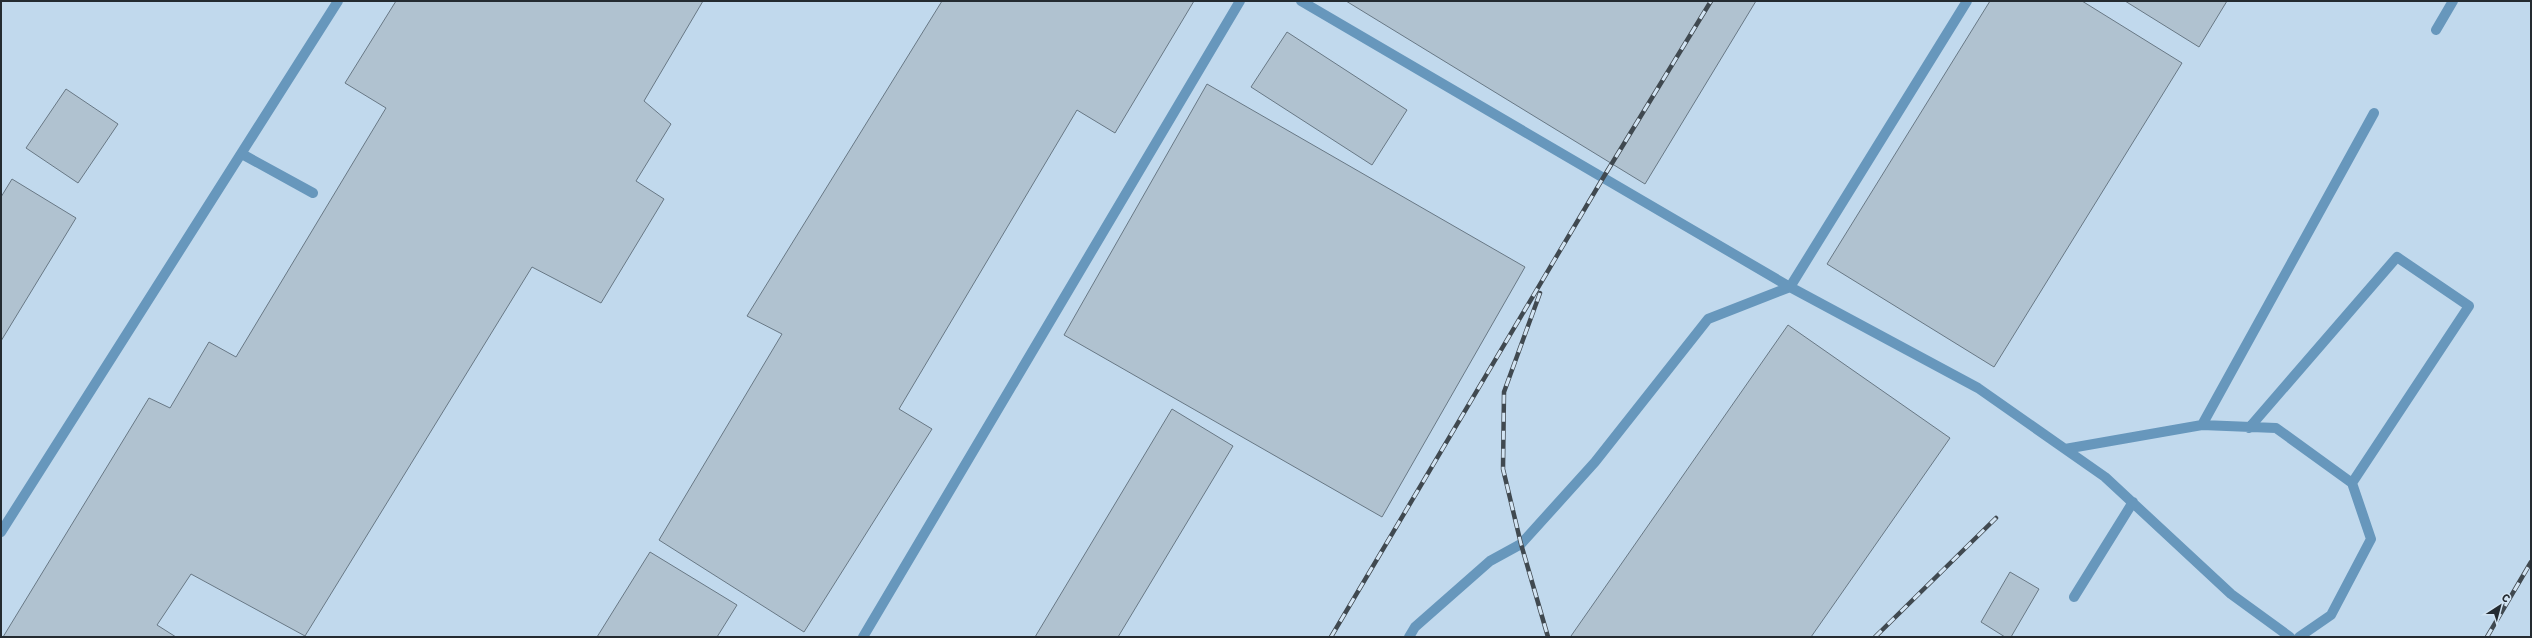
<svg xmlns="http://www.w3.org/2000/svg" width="2532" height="638" viewBox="0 0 2532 638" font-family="'IBM Plex Sans',sans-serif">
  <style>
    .built { fill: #c1d9ed }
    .building { fill: #b0c2d0; stroke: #687885 }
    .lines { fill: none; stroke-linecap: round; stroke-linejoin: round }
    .service { stroke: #6797bc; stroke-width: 10 }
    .rail-casing { stroke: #404950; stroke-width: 4.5 }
    .rail { stroke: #d2e4f3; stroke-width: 3; stroke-dasharray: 9; stroke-linecap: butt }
  </style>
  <rect width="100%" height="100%" fill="#d2e4f3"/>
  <!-- built -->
  <path class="built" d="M1,1H2531V637H1Z"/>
  <!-- building -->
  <path class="building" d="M396,1H703L644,101L671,124L636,181L664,199L601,303L532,267L305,636L191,574L157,625L176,637H3L149,398L170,408L209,342L236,357L386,108L345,83Z
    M942,1H1194L1115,133L1077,110L899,409L932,429L804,632L659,540L782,334L747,316Z
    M1346,1H1756L1645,184Z
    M1990,1H2082L2182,63L1994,367L1827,264Z
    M2125,1H2227L2199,47Z
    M1287,32L1407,110L1372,165L1251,87Z
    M1207,84L1525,267L1382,517L1064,335Z
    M66,89L118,124L78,183L26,148Z
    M12,179L76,218L1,341V197Z
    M1788,325L1950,438L1811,637H1573L1571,636Z
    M1172,409L1233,446L1118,637H1035Z
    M650,552L737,605L717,637H597Z
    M2010,572L2039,589L2011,637H2005L1981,622Z"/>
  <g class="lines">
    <!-- service -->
    <path class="service" d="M1301,1L1790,287L1978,388L2105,477L2231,594L2290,637
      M2436,30L2453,1
      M242,154L313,193
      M2202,425L2374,113
      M2249,428L2397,257L2469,306L2352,483
      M2065,449L2202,425L2276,428L2352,483L2371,539L2331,615L2299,637
      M1,532L338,1
      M2074,597L2133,502
      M863,637L1240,1
      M1409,637L1415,627L1490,561L1521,544L1595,462L1708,319L1790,287L1967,1"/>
    <defs>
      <path id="rail" d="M1540,293L1504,392L1503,469L1521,544L1548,637
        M1331,637L1603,178L1711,1
        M1875,637L1996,518
        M2487,637L2531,562"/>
    </defs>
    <!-- rail casing -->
    <use href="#rail" class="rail-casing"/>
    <!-- rail -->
    <use href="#rail" class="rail"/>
  </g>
  <!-- border -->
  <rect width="2532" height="638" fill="none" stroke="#242b31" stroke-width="4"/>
  <!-- north arrow -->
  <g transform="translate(2500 606) rotate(36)" stroke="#d2e4f3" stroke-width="3" paint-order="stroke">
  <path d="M0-3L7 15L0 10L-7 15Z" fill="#242b31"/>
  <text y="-6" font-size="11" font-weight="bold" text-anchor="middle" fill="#242b31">С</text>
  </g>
</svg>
